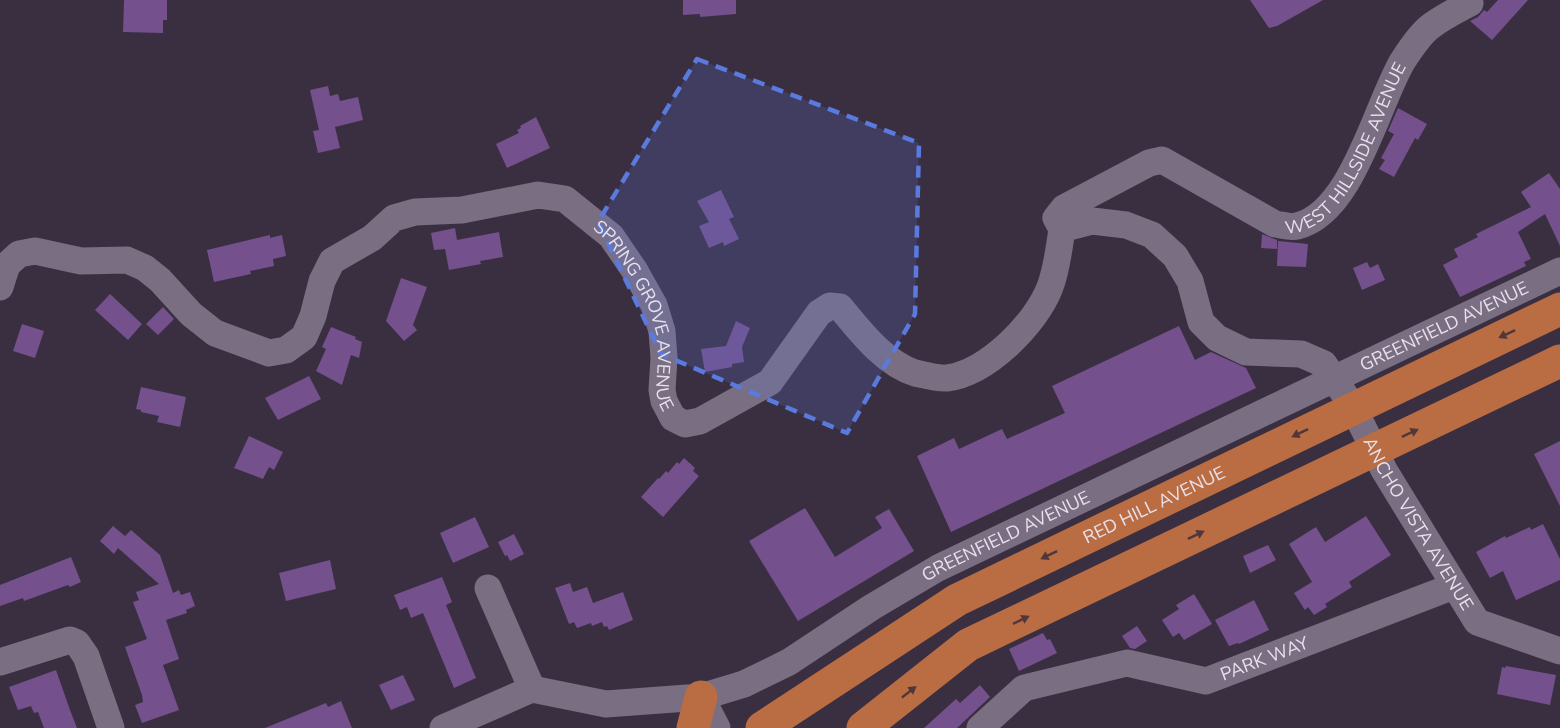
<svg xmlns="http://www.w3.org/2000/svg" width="1560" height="728" viewBox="0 0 1560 728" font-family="'Nunito Sans',sans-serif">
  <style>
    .building { fill: #74508d }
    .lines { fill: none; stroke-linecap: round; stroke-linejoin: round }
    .minor { stroke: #7a6e83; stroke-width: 27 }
    .major { stroke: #ba6c43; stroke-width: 33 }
    .oneway { fill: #52373a }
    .marked { fill: #5a7ade; fill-opacity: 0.2; stroke: #5a7ade; stroke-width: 4.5; stroke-dasharray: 12 8; stroke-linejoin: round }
    .labels { text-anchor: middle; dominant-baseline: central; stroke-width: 4.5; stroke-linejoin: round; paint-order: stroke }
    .street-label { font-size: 18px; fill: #e8e1ed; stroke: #2f2537 }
  </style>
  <rect width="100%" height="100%" fill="#3a2f41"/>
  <!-- building -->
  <path class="building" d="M124,0H167V20H163V33L123,32Z
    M683,0H736V14L700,17V14L683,15Z
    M1250,0H1323L1277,26L1269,28Z
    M1498,0H1528L1492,40L1470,21L1478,17L1484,10L1487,12Z
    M328,86L330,96L338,94L340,101L358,97L363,120L335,127L340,148L318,153L313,131L319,130L310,90Z
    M1398,108L1427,124L1418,140L1415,138L1394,177L1379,169L1385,160L1381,158L1394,134L1388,131Z
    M536,117L550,148L507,168L496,144L519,133L517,130L521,128L520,126Z
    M1549,173L1560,189V246L1545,214L1518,232L1531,259L1524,262L1526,266L1460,297L1443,265L1458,257L1454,249L1478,237L1476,234L1531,207L1521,192Z
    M721,190L734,217L729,219L739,239L724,246L723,242L709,248L699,226L709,222L697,201Z
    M455,228L457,240L499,232L503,257L480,261L481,264L449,270L445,249L434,250L431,233Z
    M1262,234L1277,240V249L1261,248Z
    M270,235V238L282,235L286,256L273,259L274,266L250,271L251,274L214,282L207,250Z
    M1278,241L1308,244L1306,267L1277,266Z
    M1367,262L1370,268L1378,264L1385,280L1362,290L1353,268Z
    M401,278L427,287L413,325L417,330L404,341L386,321Z
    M110,294L142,324L128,340L95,310Z
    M163,307L174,319L158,335L146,324Z
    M736,321L750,328L742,347L744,362L732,364V367L705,372L701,349L726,346Z
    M22,324L44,331L35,358L13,351Z
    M1179,326L1195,360L1211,352L1246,368L1256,388L951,532L917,456L954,438L959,449L1002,429L1007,439L1065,413L1052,386Z
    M331,327L356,337L355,339L362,342L359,358L351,355L342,385L316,371L326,349L322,347Z
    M309,376L321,399L278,420L265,398Z
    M141,387L186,397L180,427L157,422L159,416L141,412V410L136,409Z
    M249,436L283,452L274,470L269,467L263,479L234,468Z
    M1560,441V506L1534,454Z
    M684,458L695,468L693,471L699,476L663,517L641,497L658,478L659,479L666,471L668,473L677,462L679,464Z
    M805,508L835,557L882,528L875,517L889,509L914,551L798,621L749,541Z
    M1366,516L1391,555L1349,582L1352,587L1325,604L1327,607L1314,615L1308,607L1305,610L1294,593L1312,582L1289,544L1316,527L1325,542Z
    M475,517L489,547L453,563L440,533Z
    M1543,524L1560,559V580L1516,600L1503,571L1490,578L1476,552L1505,536L1506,538L1530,527L1531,530Z
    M113,526L125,536L131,530L160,555L173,593L179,590L181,595L190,592L195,606L186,610L187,613L166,620L179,659L163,665L179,710L142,723L135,705L143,702L142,695L125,647L147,639L133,602L139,600L136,592L159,584L118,548L114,554L100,541Z
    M514,534L524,554L510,561L507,555L505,556L498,542Z
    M1268,545L1276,560L1250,573L1243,556Z
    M71,557L81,582L70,587L68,585L24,601L23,598L0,606V585Z
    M330,560L336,589L286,601L279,573Z
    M442,577L452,602L446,605L476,678L454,688L423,613L411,618L407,607L400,610L394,595Z
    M570,583L573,592L587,587L593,603L623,592L633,620L609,630L607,626L604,627L602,622L592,626L591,623L577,628L574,622L569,624L555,588Z
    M1194,594L1212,624L1184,640L1179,633L1173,637L1162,620L1179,609L1176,605Z
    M1254,600L1269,630L1239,644L1238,643L1229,646L1215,620Z
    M1137,626L1147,641L1135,649L1130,648L1122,636Z
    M1043,633L1047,640L1050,639L1057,653L1019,671L1009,649Z
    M1506,666L1556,675L1550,705L1497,694L1502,667L1505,668Z
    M56,670L70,710L77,728H44L38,712L34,713L31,706L18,710L9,687Z
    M403,675L415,700L391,710L379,685Z
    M980,685L990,697L957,728H924L956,699L960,703Z
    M341,701L352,728H265L326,703L328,707Z"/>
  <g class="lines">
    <!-- minor -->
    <g class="minor">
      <path id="s1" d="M1062,229L1056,218L1064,208L1149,163L1162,160L1275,224C1282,225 1291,228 1297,226C1352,213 1376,107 1402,62C1409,51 1420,34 1431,26C1443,17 1457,10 1470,3"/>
      <path id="s2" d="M0,287L7,265L19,254L35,251L81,261L127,260L145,268L160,280L191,314L215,333L269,353L286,350L304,337L313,316L322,281L332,261L372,238L394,218L415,212L462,210L538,195L565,199L611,236L635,271L654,305L662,331L664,358L662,390L664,401L673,418L685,424L700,421L770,382L819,313L830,306L840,307C860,331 884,363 915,373C924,375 938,379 947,378C987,373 1036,324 1050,287C1057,269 1059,248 1062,229L1092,221L1126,225L1152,235L1175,256L1190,281L1201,322L1217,338L1246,352L1301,354L1324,364L1353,407L1384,470L1477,622L1560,651"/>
      <path d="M488,588L532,689"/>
      <path d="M0,662L70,640L77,643L86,656L111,728"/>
      <path d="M701,697L717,728"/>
      <path id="s3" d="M443,728L532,689L606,704L701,697L744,684L789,662L872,607L938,568L1560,271"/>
      <path id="s4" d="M980,728L1024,688L1127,663L1206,681L1454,586"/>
    </g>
    <!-- major -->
    <g class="major">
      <path d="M693,728L701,697"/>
      <path id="s5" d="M762,728L957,600L1560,309"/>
      <path d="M863,728L968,645L1560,361"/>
    </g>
  </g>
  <!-- one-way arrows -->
  <defs><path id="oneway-solid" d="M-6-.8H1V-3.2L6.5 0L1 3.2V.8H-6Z" transform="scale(1.5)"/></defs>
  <g class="oneway">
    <use href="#oneway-solid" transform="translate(1507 334) rotate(155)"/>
    <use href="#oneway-solid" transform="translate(1300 433) rotate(154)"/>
    <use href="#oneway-solid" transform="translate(1410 433) rotate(-25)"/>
    <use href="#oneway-solid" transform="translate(1196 535) rotate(-26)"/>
    <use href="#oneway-solid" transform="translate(1049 555) rotate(154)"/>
    <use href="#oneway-solid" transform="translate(1021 620) rotate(-26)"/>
    <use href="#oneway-solid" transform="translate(909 692) rotate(-38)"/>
  </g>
  <!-- marked area -->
  <path class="marked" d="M697,59L919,143L915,314L847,433L661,354L598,222Z"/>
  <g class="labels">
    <!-- street labels -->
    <g class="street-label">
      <text stroke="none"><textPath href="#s1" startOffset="380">WEST HILLSIDE AVENUE</textPath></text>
      <text stroke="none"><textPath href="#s2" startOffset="836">SPRING GROVE AVENUE</textPath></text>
      <text stroke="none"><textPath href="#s3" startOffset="1100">GREENFIELD AVENUE</textPath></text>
      <text stroke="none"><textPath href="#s5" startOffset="452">RED HILL AVENUE</textPath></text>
      <text stroke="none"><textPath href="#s2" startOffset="2018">ANCHO VISTA AVENUE</textPath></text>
      <text stroke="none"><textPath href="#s3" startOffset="614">GREENFIELD AVENUE</textPath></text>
      <text stroke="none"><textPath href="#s4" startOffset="309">PARK WAY</textPath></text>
    </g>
  </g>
</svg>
